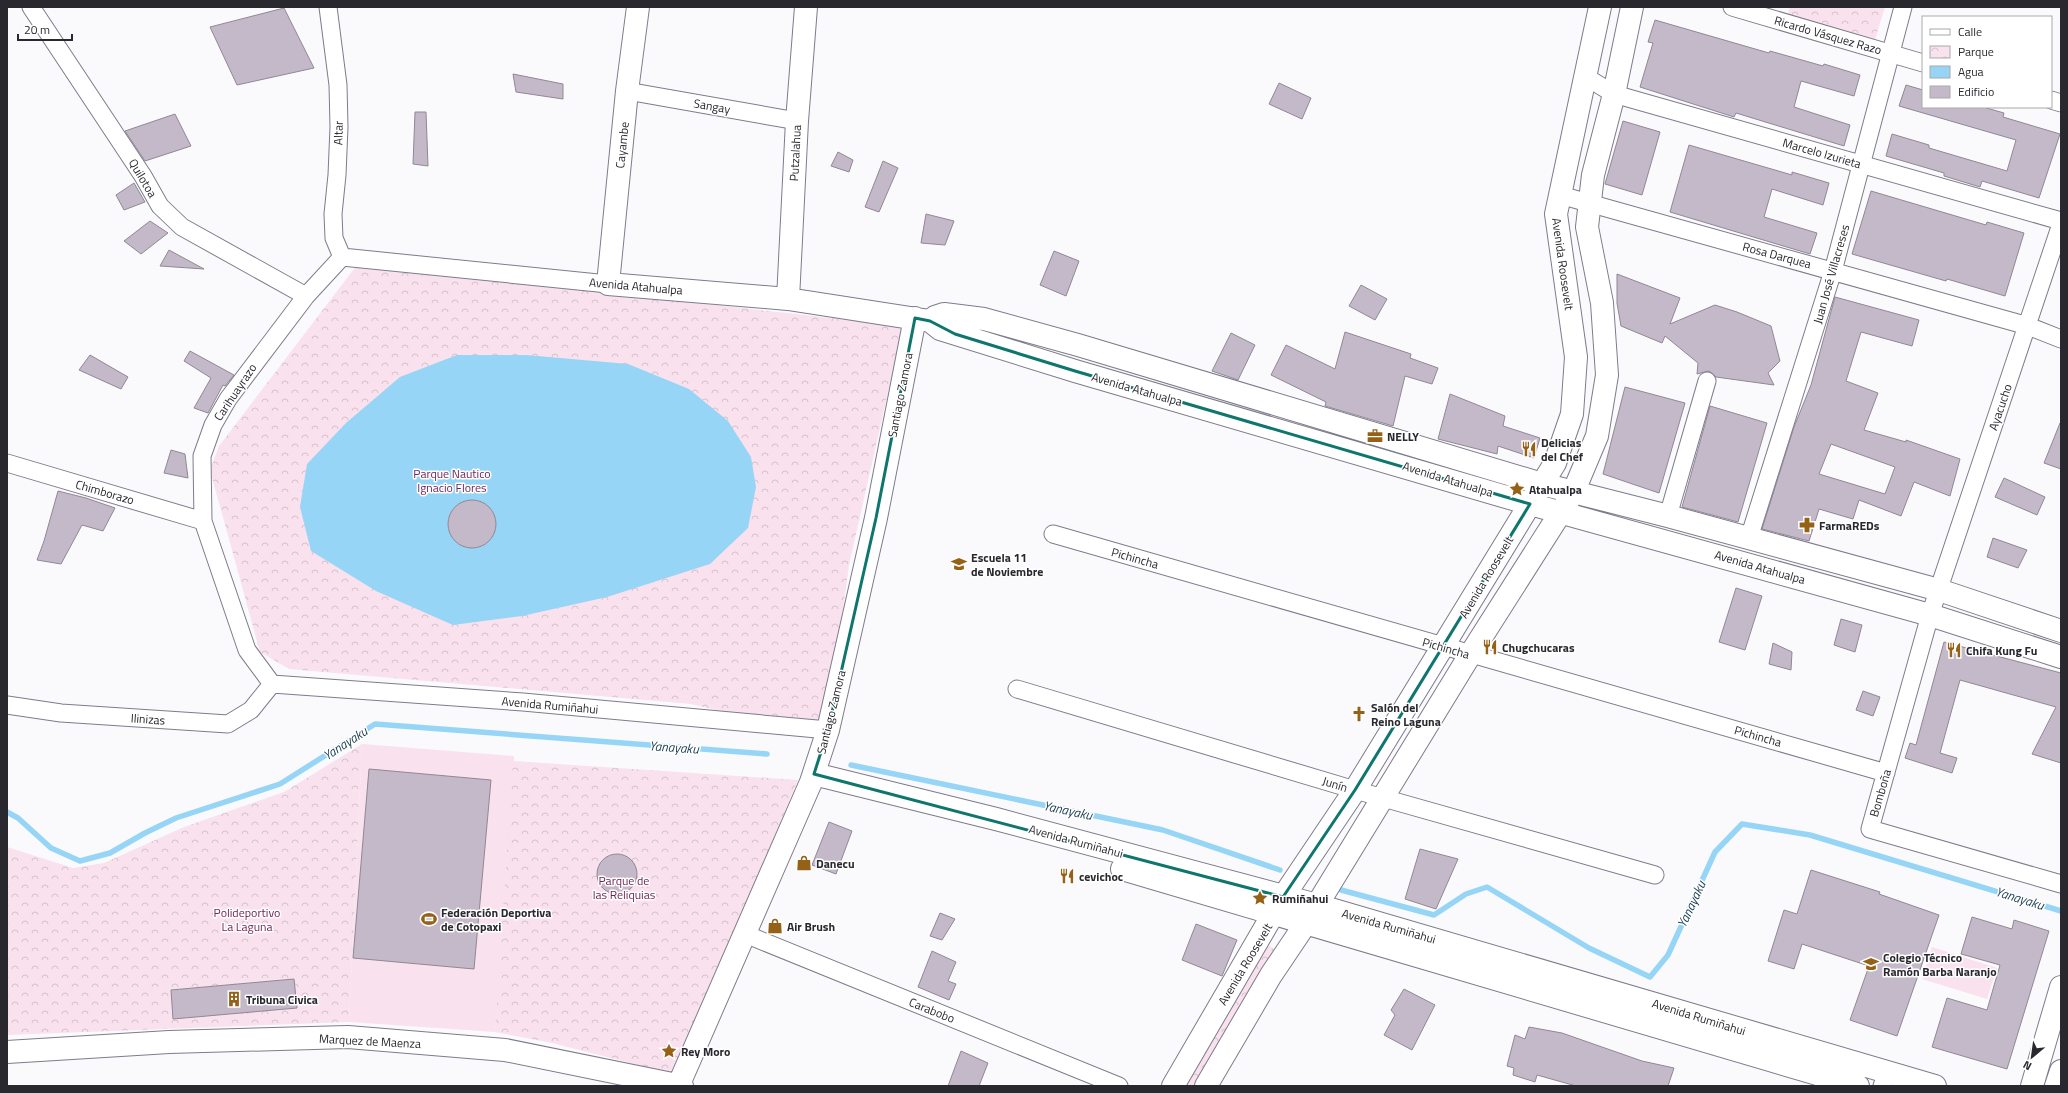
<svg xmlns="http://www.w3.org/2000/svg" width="2068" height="1093" viewBox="0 0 2068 1093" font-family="'Titillium Web',sans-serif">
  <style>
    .grass { fill: #f9e1ed }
    .park { fill: url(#park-crowns) }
    .water { fill: #96d5f6 }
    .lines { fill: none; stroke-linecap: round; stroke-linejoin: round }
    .stream { stroke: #96d5f6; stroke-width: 5.5 }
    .building { fill: #c4b9c8; stroke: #918795; fill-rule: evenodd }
    .street-casing { stroke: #7d7c8b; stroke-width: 19 }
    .secondary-casing { stroke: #7d7c8b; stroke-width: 24 }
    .street { stroke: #fff; stroke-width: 17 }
    .secondary { stroke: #fff; stroke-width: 22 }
    .marked { fill: none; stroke: #0f766e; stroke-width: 3; stroke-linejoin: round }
    .labels { text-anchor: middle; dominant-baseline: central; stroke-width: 3; stroke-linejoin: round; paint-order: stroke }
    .street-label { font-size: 12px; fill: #28282e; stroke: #fff }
    .poi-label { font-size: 12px; font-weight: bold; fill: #28282e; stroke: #fff; text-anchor: start }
    .park-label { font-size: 12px; fill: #742357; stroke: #fff }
    .water-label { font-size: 13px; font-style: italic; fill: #183c4e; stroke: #fff }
  </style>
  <defs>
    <pattern id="park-crowns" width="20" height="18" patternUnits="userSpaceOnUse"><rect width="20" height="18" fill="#f9e1ed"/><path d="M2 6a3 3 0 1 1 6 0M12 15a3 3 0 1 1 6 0" fill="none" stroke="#d5c1cc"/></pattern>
  </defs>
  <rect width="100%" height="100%" fill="#fafafd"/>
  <!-- grass -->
  <path class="grass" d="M362,744L514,756L513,816L495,1032L349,1022Z
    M1932,947L1997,968L1987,999L1922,979Z"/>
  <!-- park -->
  <path class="park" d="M1790,7H1885L1874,43L1787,17Z
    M357,265L903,326L849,565L826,736L691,704L289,669L260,652L210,470L219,446Z
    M362,744L349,1022L7,1035V847L73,868L104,863L184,827L284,792Z
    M513,761L798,780L674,1074L552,1043L495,1032Z
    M1264,942L1274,949L1199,1086H1179Z"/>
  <!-- water -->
  <path class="water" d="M457,355H526L628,364L689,389L728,421L751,457L756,487L748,528L710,564L607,597L522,616L453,625L376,591L311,551L300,507L307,464L346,423L400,377Z"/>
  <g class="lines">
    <!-- stream -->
    <path class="stream" d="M851,765L1163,830L1280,870
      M7,812L18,818L51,848L80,861L110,853L145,833L176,818L280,784L375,724L767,754
      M1341,890L1434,915L1466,894L1487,887L1589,948L1650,977L1668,955L1715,852L1742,824L1810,835L2061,911"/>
  </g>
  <!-- building -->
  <path class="building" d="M284,8L314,68L237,85L210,27Z
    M1655,20L1769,53L1770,51L1823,66L1824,64L1860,75L1854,96L1801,81L1794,107L1850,125L1844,146L1736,113L1734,117L1640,87L1653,43L1648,42Z
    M513,74L563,84V99L516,92Z
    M1279,83L1311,98L1302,119L1269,104Z
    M1906,85L1923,90V107H1983L2004,113L2003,117L2060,134L2039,198L1982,181L1980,187L1944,176V173L1886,156L1892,134L1929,145V148L2007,171L2016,140L1899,106Z
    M415,112H426L428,166L413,164Z
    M175,114L191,146L145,161L125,131Z
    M1623,121L1660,132L1642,195L1605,184Z
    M1689,145L1792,175V172L1829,183L1823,205L1772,189L1764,217L1817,233L1810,254L1670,212Z
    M838,152L853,160L849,172L831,166Z
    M883,161L898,168L879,212L865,207Z
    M134,183L145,202L124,210L116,195Z
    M1871,191L1986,225L1987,222L2024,233L2005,296L1947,279L1946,281L1852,254Z
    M926,214L954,221L945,245L921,243Z
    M150,221L168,233L141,254L124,241Z
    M169,250L204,269L160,266Z
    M1054,251L1079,261L1066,296L1040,285Z
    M1617,274L1680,298L1670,324L1715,305L1737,312L1771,326L1780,361L1768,373L1774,385L1716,377L1709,371L1697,374L1698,363L1665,336L1662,343L1621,326L1617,303Z
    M1361,285L1387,299L1375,320L1349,306Z
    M1835,297L1919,320L1912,346L1861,332L1846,381L1878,393L1864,430L1906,442V440L1960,459L1950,496L1914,482L1901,516L1859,500L1853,519L1819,509L1809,541L1762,529L1794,427L1811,385ZM1831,444L1895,467L1885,494L1819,474Z
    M1345,332L1411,354L1410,358L1438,368L1432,384L1405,376L1393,426L1325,406L1326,402L1271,375L1286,345L1335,369Z
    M1231,333L1255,345L1238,380L1212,371Z
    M190,351L234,375L225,386L223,385L208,413L194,408L211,378L184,361Z
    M90,355L128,377L121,389L79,370Z
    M1625,387L1685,403L1659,493L1603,474Z
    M1450,394L1505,416L1503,426L1540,438L1534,458L1498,446L1497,454L1438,439Z
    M1710,406L1767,423L1738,522L1682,507Z
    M2060,423H2061V469L2044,463Z
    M171,450L185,454L188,478L164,473Z
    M2004,478L2045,497L2037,515L1995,497Z
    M58,491L86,498L115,508L103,531L82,525L61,564L37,560L44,541Z
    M448 524a24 24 0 1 1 48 0a24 24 0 1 1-48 0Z
    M1993,538L2027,550L2018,568L1987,557Z
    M1736,588L1762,596L1745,650L1719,642Z
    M1841,619L1862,625L1855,652L1834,645Z
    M1944,642L2061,673V763L2032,754L2056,707L1960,680L1940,753L1957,758L1952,773L1905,758L1910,743L1916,745Z
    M1773,643L1792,652L1791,670L1769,664Z
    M1863,691L1880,697L1873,716L1856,710Z
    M369,769L491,780L474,969L353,958Z
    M829,822L852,831L836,874L812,865Z
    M1420,849L1458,859L1436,909L1405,899Z
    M597 874a20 20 0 1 1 40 0a20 20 0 1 1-40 0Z
    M1811,870L1880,892L1879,894L1939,915L1897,1036L1850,1020L1869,966L1802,944L1794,969L1768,961L1784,910L1797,914Z
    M940,913L955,919L942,940L930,936Z
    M1972,917L2012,929L2014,920L2049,931L2007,1069L1932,1047L1947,998L1987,1010L2000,965L1961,954Z
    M1196,924L1237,940L1222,976L1182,960Z
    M932,951L956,962L948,981L956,984L949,1000L918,987Z
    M294,979L297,1008L173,1019L171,990Z
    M1404,989L1435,1005L1412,1050L1384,1035L1395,1015L1391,1010Z
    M1529,1027L1562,1033L1642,1061L1674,1068L1668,1086H1576L1537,1075L1535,1082L1513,1075L1514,1068L1507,1066L1515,1035L1525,1039Z
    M961,1051L988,1063L979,1086H948Z"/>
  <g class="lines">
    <defs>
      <path id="street" d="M31,7L143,176L160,206L182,227L306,296
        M328,7L338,85L339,127L337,175L333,214L334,238L342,257
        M1732,7L1923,63
        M1586,77L1614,94L2061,221
        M627,91L797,121
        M2051,100L2061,103
        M1560,195L2028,326L2061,339
        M2061,224L1930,615L1870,829L2061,884
        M342,257L608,284
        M7,463L203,521
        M1668,516L1707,381
        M1053,534L1886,773
        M1749,538L1833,271L1903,7
        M272,684L523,702L828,730
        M272,684L247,650L203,521L202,456L213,425L228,399L306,296L342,257
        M1017,689L1355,790L1655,875
        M7,705L61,713L228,724L251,710L272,684
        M745,934L1119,1086
        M1882,1086L1887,1072"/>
      <path id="secondary" d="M638,7L627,91L608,284L788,299L930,321L940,329L1075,371L1530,504L1930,615L2061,657
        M788,299L797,121L806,7
        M930,321L935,317L944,314L984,319L1078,345L1542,484L1668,516L1939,590L2061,631
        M814,774L996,819L1317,905L1935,1086
        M1122,869L1858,1086
        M7,1052L169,1042L348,1037L505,1050L682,1086
        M679,1084L811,782L828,730L876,518L915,318
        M1173,1086L1283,897L1355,790L1555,463L1572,414L1576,357L1556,214L1600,7
        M1206,1086L1271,975L1306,923L1470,655L1573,493L1597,436L1607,375L1602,303L1587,227L1593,175L1614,94L1632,7
        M2032,1086L2061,987
        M2056,1086L2061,1071"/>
    </defs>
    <!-- street casing -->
    <use href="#street" class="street-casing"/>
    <!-- secondary casing -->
    <use href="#secondary" class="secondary-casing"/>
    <!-- street -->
    <use href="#street" class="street"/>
    <!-- secondary -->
    <use href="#secondary" class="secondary"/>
  </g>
  <!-- marked area -->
  <path class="marked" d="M915,318L930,321L955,334L1075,371L1530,504L1355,790L1283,897L814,774L828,730L876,518Z"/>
  <!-- icons -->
  <defs>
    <symbol id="office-bare" viewBox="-9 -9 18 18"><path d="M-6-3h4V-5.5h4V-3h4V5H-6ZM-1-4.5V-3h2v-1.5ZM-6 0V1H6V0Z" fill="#956116" stroke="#fff" stroke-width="2.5" paint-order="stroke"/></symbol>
    <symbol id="restaurant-bare" viewBox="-9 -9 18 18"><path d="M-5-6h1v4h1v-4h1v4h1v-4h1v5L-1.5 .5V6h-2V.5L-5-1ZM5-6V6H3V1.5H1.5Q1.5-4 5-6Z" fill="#956116" stroke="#fff" stroke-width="2.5" paint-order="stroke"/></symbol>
    <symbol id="sight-bare" viewBox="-9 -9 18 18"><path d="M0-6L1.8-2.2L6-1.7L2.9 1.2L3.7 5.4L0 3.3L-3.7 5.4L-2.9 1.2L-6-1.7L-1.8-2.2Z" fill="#956116" stroke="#fff" stroke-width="2.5" paint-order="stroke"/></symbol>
    <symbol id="pharmacy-bare" viewBox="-9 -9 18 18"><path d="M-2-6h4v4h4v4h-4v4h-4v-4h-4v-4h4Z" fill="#956116" stroke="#fff" stroke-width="2.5" paint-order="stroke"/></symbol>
    <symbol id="school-bare" viewBox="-9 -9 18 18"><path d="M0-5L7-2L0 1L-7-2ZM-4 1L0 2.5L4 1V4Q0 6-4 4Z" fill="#956116" stroke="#fff" stroke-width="2.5" paint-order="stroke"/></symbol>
    <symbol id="church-bare" viewBox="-9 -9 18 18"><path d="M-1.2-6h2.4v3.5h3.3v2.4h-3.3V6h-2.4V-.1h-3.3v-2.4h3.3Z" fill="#956116" stroke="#fff" stroke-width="2.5" paint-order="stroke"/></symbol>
    <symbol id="shop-bare" viewBox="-9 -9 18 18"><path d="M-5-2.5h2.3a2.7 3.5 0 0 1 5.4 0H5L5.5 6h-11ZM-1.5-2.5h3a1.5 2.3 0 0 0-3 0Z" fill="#956116" stroke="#fff" stroke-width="2.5" paint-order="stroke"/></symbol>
    <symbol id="stadium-bare" viewBox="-9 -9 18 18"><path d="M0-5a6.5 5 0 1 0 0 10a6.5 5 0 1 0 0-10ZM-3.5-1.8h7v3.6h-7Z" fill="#956116" stroke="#fff" stroke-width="2.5" paint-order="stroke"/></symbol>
    <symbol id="building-bare" viewBox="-9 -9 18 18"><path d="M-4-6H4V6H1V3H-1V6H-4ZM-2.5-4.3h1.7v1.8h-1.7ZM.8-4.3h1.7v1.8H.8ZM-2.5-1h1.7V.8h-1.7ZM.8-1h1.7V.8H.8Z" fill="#956116" stroke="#fff" stroke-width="2.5" paint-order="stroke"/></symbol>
  </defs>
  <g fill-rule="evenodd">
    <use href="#office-bare" x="1364" y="425" width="22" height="22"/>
    <use href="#restaurant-bare" x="1518" y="438" width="22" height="22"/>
    <use href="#sight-bare" x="1506" y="478" width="22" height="22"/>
    <use href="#pharmacy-bare" x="1796" y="514" width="22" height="22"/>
    <use href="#school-bare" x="948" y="553" width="22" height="22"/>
    <use href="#restaurant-bare" x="1479" y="636" width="22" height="22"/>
    <use href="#restaurant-bare" x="1943" y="639" width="22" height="22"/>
    <use href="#church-bare" x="1348" y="703" width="22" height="22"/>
    <use href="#shop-bare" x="793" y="852" width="22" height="22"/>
    <use href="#restaurant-bare" x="1056" y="865" width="22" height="22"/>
    <use href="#sight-bare" x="1249" y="887" width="22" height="22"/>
    <use href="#stadium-bare" x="418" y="908" width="22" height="22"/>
    <use href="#shop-bare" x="764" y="915" width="22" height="22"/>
    <use href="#school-bare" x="1860" y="953" width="22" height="22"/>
    <use href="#building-bare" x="223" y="988" width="22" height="22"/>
    <use href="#sight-bare" x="658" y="1040" width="22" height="22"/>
  </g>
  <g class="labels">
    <!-- street labels -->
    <g class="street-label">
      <text transform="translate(1828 35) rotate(16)">Ricardo Vásquez Razo</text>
      <text transform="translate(712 106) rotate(10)">Sangay</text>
      <text transform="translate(338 133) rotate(-89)">Altar</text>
      <text transform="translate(622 145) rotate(-84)">Cayambe</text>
      <text transform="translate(795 153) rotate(-87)">Putzalahua</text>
      <text transform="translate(1822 153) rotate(16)">Marcelo Izurieta</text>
      <text transform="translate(143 178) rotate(59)">Quilotoa</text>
      <text transform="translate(1777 255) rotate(15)">Rosa Darquea</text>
      <text transform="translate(1563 264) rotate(82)">Avenida Roosevelt</text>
      <text transform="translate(1831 274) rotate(-74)">Juan José Villacreses</text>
      <text transform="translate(636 286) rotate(5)">Avenida Atahualpa</text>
      <text transform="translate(1137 389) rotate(16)">Avenida Atahualpa</text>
      <text transform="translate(235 392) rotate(-56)">Carihuayrazo</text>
      <text transform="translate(900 395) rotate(-79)">Santiago Zamora</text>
      <text transform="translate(2000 407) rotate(-71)">Ayacucho</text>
      <text transform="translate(1448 479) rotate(17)">Avenida Atahualpa</text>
      <text transform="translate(105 492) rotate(16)">Chimborazo</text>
      <text transform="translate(1135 558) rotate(16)">Pichincha</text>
      <text transform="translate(1760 567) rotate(16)">Avenida Atahualpa</text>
      <text transform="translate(1486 577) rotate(-59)">Avenida Roosevelt</text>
      <text transform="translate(1446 648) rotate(16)">Pichincha</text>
      <text transform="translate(550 705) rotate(5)">Avenida Rumiñahui</text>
      <text transform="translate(831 712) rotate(-76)">Santiago Zamora</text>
      <text transform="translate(148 719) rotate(4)">Ilinizas</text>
      <text transform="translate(1758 736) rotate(16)">Pichincha</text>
      <text transform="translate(1335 784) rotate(17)">Junín</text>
      <text transform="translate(1880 793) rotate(-74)">Bomboña</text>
      <text transform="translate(1076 841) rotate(15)">Avenida Rumiñahui</text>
      <text transform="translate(1389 926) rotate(16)">Avenida Rumiñahui</text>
      <text transform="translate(1245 964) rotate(-59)">Avenida Roosevelt</text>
      <text transform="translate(932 1010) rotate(22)">Carabobo</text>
      <text transform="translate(1699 1017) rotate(17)">Avenida Rumiñahui</text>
      <text transform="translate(370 1041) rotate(3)">Marquez de Maenza</text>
    </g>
    <!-- poi labels -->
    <g class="poi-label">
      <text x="1387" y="436">NELLY</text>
      <text x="1541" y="442">Delicias<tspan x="1541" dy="14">del Chef</tspan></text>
      <text x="1529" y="489">Atahualpa</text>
      <text x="1819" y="525">FarmaREDs</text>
      <text x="971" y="557">Escuela 11<tspan x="971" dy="14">de Noviembre</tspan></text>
      <text x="1502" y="647">Chugchucaras</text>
      <text x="1966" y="650">Chifa Kung Fu</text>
      <text x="1371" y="707">Salón del<tspan x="1371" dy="14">Reino Laguna</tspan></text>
      <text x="816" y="863">Danecu</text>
      <text x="1079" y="876">cevichoc</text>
      <text x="1272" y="898">Rumiñahui</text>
      <text x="441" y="912">Federación Deportiva<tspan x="441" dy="14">de Cotopaxi</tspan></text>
      <text x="787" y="926">Air Brush</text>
      <text x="1883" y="957">Colegio Técnico<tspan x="1883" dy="14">Ramón Barba Naranjo</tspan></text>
      <text x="246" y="999">Tribuna Civica</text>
      <text x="681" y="1051">Rey Moro</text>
    </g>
    <!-- park labels -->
    <g class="park-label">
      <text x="452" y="473">Parque Nautico<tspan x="452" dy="14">Ignacio Flores</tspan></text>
      <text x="624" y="880">Parque de<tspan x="624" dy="14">las Reliquias</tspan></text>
      <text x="247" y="912">Polideportivo<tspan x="247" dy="14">La Laguna</tspan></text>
    </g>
    <!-- water labels -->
    <g class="water-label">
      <text transform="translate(345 743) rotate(-33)">Yanayaku</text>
      <text transform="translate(674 747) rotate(4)">Yanayaku</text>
      <text transform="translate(1068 810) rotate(12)">Yanayaku</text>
      <text transform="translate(2020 898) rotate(17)">Yanayaku</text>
      <text transform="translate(1691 904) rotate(-65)">Yanayaku</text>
    </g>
  </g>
  <!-- border -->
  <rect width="2068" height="1093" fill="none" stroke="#28282e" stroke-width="16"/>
  <!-- legend -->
  <rect x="1922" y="16" width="130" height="92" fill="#ffffff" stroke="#a9a9ab"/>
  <rect x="1930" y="29" width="20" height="6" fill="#ffffff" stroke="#a9a9ab"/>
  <text x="1958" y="36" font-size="12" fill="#28282e">Calle</text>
  <rect x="1930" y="46" width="20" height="12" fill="url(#park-crowns)" stroke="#a9a9ab"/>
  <text x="1958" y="56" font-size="12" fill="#28282e">Parque</text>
  <rect x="1930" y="66" width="20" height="12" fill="#96d5f6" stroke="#a9a9ab"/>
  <text x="1958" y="76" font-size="12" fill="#28282e">Agua</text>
  <rect x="1930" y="86" width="20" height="12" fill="#c4b9c8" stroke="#a9a9ab"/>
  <text x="1958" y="96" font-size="12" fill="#28282e">Edificio</text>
  <!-- north arrow -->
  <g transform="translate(2032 1057) rotate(209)" stroke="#ffffff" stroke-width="3" paint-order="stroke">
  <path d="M0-3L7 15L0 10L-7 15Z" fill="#28282e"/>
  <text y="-6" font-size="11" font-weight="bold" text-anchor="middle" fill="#28282e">N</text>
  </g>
  <!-- scale -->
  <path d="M18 34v6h54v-6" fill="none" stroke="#28282e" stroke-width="2"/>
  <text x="24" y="34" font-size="12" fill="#28282e" stroke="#ffffff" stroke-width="3" paint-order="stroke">20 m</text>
</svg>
